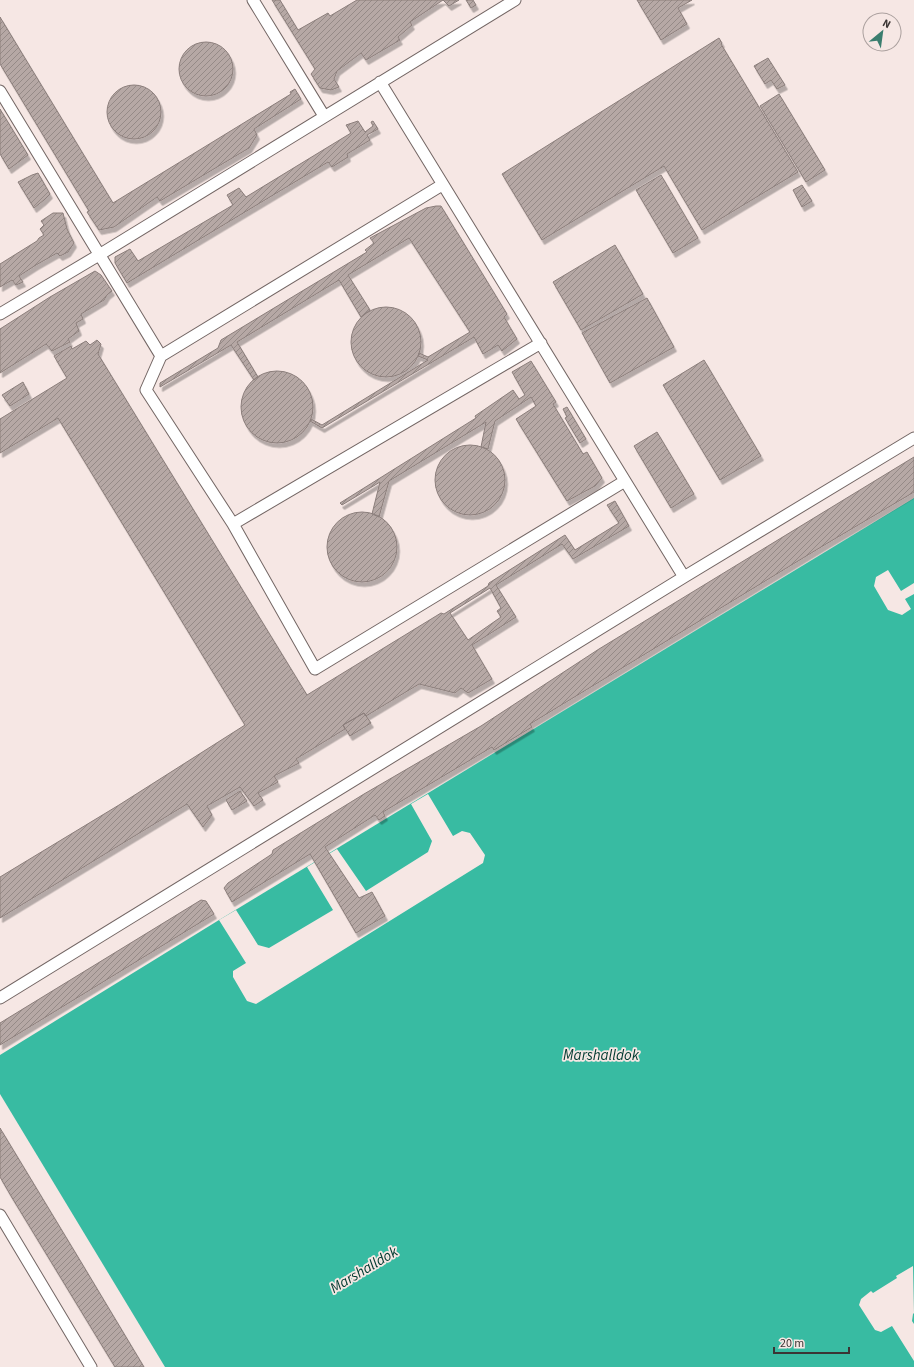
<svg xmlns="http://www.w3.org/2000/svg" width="914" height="1367" viewBox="0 0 914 1367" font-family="'Source Sans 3',sans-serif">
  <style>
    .water { fill: #38bba2 }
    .pier { fill: #f6e7e4 }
    .building { fill: url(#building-hatch); stroke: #8b7e7b; fill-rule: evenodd; filter: url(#shadow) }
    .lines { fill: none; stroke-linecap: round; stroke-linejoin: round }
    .lane-casing { stroke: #736664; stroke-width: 13 }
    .lane { stroke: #fff; stroke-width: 11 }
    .labels { text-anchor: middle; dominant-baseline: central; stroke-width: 3.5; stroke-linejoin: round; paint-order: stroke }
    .water-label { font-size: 15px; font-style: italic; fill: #003a30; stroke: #f6e7e4 }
  </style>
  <defs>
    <pattern id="building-hatch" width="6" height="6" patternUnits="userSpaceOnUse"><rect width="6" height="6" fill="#b6a8a5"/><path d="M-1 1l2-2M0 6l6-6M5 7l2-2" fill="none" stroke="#958a87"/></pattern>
    <filter id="shadow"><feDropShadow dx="2.5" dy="4.5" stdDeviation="0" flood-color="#0004"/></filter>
  </defs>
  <rect width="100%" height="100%" fill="#f6e7e4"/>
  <!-- water -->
  <path class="water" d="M914,498V1367H165L0,1094V1055L219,920Z"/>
  <!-- pier -->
  <path class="pier" d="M888,570L901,591L914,583V594L905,599L911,609L902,615L888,610L874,586L876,577Z
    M428,794L453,836L462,831L470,833L485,855L483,863L256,1004L247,1001L233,977V971L246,963L219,920L236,910L258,945L269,948L333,910L307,867L337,849L366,891L428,852L432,841L411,804Z
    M913,1266L914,1313L913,1314L912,1321L914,1324V1361L892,1326L881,1332L875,1330L859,1305L861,1299L871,1291L873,1293L897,1278L896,1276Z"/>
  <!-- building -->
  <path class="building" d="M272,0H280L298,30L328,13L330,16L357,0H459L449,6L443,0L410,22L412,25L398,37L400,40L366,60L361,53L337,71L334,79L339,87L331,90L320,88L311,74L315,69Z
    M466,0H473L476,5L471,8Z
    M637,0H692L678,8L687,24L661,40Z
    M0,17L113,203L291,94L290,92L295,89L301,99L254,129L257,135L249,148L160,201L157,197L114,227L99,230L87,212L89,211L0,64Z
    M719,38L722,43L721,44L798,172L702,230L664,166L542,240L502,174Z
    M179 69a27 27 0 1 1 54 0a27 27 0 1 1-54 0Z
    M768,58L785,85L777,89L771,80L765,84L754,66Z
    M107 112a27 27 0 1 1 54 0a27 27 0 1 1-54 0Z
    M779,94L825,170L806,182L760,106Z
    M0,109L28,155L9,169L0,154Z
    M358,121L365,132L373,126L371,122L373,121L378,129L367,135L370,140L347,154L348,157L332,167L328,162L127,283L115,263V257L130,249L138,261L233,205L227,195L239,188L246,197L351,133L346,125Z
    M38,173L50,194L44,200L34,208L18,182L32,175Z
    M661,175L698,238L673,253L636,190Z
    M802,185L812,201L802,207L793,190Z
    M436,206H441L507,314L504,317L517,339L502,351L498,345L483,354L474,337L322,428L310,421L311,419L322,425L428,360L418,356L419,353L428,357L470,332L409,238L348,275L370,310L361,317L339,280L237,342L258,377L254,380L231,345L160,387V383L218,348L221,340L367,252L365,250L374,243L370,238L426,208Z
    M53,213H63L67,229L74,243L68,252L60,256L57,253L36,265L19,276L23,282L16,285L12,280L0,287V264L37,241L39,238L44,235L40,229L44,225L41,221Z
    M615,245L643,294L581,330L553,282Z
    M95,271L101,275L112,291L107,295L104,300L81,314L83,319L76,323L79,331L68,339L70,342L52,351L46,344L0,373V329L50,297Z
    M647,298L674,347L610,383L582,333Z
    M351 342a35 35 0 1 1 70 0a35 35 0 1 1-70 0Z
    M97,340L101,344L98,354L307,695L441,613L444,614L488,586L489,583L565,535L575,550L619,523L607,505L615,501L629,526L573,559L562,544L496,585L516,617L472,645L492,679L468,693L461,688L455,693L419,684L366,716L364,713L343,725L345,729L296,759L299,763L274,776L278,782L258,793L263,800L254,806L240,787L207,806L212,815L203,827L187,804L0,918V877L119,805L245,725L58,418L0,453V419L67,378L54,356L71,346L72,349L86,341L90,345ZM490,588L501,608L497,611L501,617L468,640L450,613Z
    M704,360L761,456L720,480L663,385Z
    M531,361L556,402L553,404L583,454L587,452L602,478L595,486L567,501L516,419L536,406L531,397L495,421L488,449L481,447L486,422L389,481L379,517L372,514L380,482L342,505L340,503L476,418L475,416L513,390L519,399L525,395L512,372Z
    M241 407a36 36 0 1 1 72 0a36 36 0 1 1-72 0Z
    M23,382L29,394L10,406L2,395Z
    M567,407L586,439L580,443L565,418L567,417L563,409Z
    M657,432L694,494L671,508L634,446Z
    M435 480a35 35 0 1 1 70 0a35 35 0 1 1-70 0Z
    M914,457V492L826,544L530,724L532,727L494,750L492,747L383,812L385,816L379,820L375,815L325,847L359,898L372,892L385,916L356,933L310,854L232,902L224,888L228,883L272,854L273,850L364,794L481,726L599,649Z
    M327 547a35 35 0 1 1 70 0a35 35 0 1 1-70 0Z
    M364,713L371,723L350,736L343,725Z
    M240,791L247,801L232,810L226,800Z
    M201,900L206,901L214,914L0,1045V1023Z
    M0,1128L81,1262L144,1367H115L11,1196L0,1177Z"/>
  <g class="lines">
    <defs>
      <path id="lane" d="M253,0L324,116
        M380,82L684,577
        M0,91L161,356
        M442,185L161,356L146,390L233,524L315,669L625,481
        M0,314L99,255L515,0
        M233,524L541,343
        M0,998L684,577L914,438
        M0,1215L91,1367"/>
    </defs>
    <!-- lane casing -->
    <use href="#lane" class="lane-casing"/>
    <!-- lane -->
    <use href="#lane" class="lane"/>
  </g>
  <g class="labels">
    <!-- water labels -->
    <g class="water-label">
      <text x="601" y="1055">Marshalldok</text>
      <text transform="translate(364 1270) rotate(-31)">Marshalldok</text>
    </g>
  </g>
  <!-- north arrow -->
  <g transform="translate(882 32) rotate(29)"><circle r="19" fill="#f6e7e4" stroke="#aba09e"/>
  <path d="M0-3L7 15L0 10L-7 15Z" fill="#3b7e6f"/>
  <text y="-6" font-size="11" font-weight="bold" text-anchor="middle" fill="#3b3534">N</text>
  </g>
  <!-- scale -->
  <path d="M774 1347v6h75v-6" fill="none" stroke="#3b3534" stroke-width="2"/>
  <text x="780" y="1347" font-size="12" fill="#3b3534" stroke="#f6e7e4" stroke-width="3" paint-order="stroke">20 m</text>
</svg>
